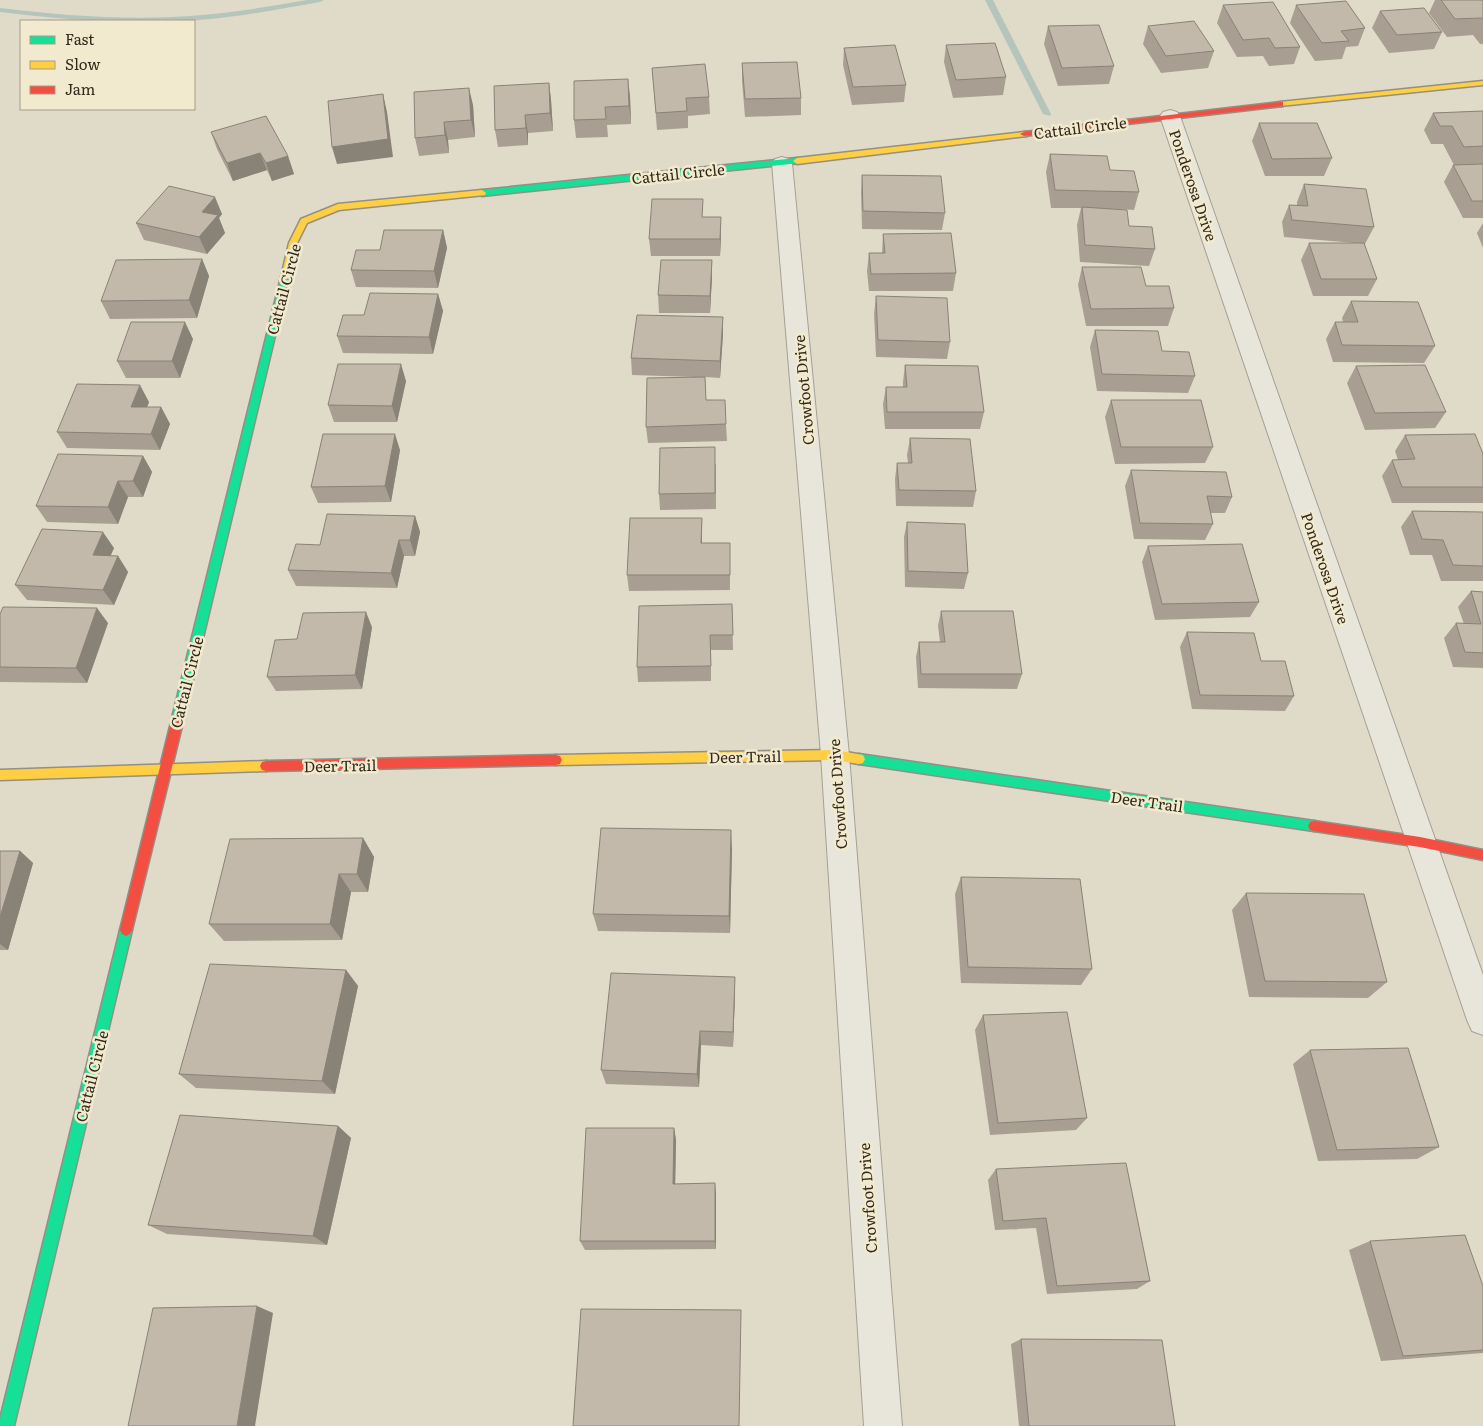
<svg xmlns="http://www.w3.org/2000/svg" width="1483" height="1426" viewBox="0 0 1483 1426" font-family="Literata,serif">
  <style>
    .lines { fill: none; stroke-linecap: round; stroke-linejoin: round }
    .stream { fill: #b5c5bc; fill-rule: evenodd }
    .street-casing { stroke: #a5a093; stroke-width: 2 }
    .fast-casing { stroke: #948f83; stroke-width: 3 }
    .slow-casing { stroke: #948f83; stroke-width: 3 }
    .jam-casing { stroke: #948f83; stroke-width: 3 }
    .street { fill: #e8e5db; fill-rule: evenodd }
    .fast { fill: #16e098; fill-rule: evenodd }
    .slow { fill: #ffcf43; fill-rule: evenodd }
    .jam { fill: #f24e42; fill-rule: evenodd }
    .wall { fill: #a89f92 }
    .shaded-wall { fill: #888277 }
    .building { fill: #c3b9aa; stroke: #888277 }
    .labels { text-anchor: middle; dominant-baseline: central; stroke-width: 5; stroke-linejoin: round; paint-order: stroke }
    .street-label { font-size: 15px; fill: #32281c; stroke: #f2eace }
  </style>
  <rect width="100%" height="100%" fill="#e0dbc9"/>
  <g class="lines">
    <!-- stream -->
    <path class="stream" d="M307,0H324L320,2C280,9 240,17 199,20C132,25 66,20 0,12V8C67,16 134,21 202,15C237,12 272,6 307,0Z
      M985,0H993L1051,114L1050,116L1043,114Z"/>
    <defs>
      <path id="street" d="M1170,110L1177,112L1180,116L1483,975V1035L1472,1031L1467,1020L1160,116L1163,112Z
        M782,157L789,159L792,163L849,755L902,1426H864L821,755L772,163L775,159Z"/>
      <path id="fast" d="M797,158L800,159V163L482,196L478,193L482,190Z
        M285,274L289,277L184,718L182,721H174L172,718L281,277Z
        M859,754L1314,821L1318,822L1320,826L1318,830L1314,831L859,764L855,763L853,759L855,755Z
        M126,924L130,926L132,930L14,1426H0V1419L120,930L122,926Z"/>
      <path id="slow" d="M1483,81V85L1280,106L1276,104L1280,102Z
        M1024,132H1027V136L797,164L793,161L797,158Z
        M482,190L486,193L485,195L339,210L307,223L297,243L289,277L285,280L281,277L289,243L301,219L338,204Z
        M835,750L863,755L865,759L863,763L859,764L835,760L556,765L552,764L550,760L552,756L556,755Z
        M266,761L270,762L272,766L270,770L266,771L0,780V770Z"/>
      <path id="jam" d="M1280,102H1283V106L1024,136L1020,134L1024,132Z
        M178,713L182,715L184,718L132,930L130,934L126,936L122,934L120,930L172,718L174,715Z
        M556,755L560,756L562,760L560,764L556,765L266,771L262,770L260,766L262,762L266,761Z
        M1314,821L1420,837L1483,850V860L1420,847L1314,831L1310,830L1308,826L1310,822Z"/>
    </defs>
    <!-- street casing -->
    <use href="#street" class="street-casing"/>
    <!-- fast casing -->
    <use href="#fast" class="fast-casing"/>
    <!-- slow casing -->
    <use href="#slow" class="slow-casing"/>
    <!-- jam casing -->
    <use href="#jam" class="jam-casing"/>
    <!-- street -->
    <use href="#street" class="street"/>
    <!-- fast -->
    <use href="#fast" class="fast"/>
    <!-- slow -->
    <use href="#slow" class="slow"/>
    <!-- jam -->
    <use href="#jam" class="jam"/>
  </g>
  <!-- wall -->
  <path class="wall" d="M1435,0H1483V44H1480L1473,35L1447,37L1429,13Z
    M1223,5L1300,47L1294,64L1269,66L1263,56L1237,57L1217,23Z
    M1296,5L1365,28L1358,46L1346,47L1342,59L1315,61L1290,23Z
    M1380,11L1442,32L1434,49L1389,53L1372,28Z
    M1048,26L1114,66L1109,84L1058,86L1044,44Z
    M1148,26L1214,51L1208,68L1161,73L1143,44Z
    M946,45L1006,77L1003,95L953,98L944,62Z
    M844,48L906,85L904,102L852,105L843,65Z
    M742,63L801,98V115L745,117L742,81Z
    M652,68L709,97L710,114L688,116V128L657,130Z
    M549,83L551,100L553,131L528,133V145L498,147L495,130Z
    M630,96L631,124L607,125L608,137L576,138L574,120Z
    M473,105L475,137L448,140L449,153L419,156L415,138Z
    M1483,111V164L1454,165L1443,144H1431L1424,130L1433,113Z
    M1259,123L1332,158L1324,176H1265L1252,141Z
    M211,132L288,156L294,174L272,181L267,170L233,181L217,149Z
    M1050,154L1110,170L1139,192L1134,210L1119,209L1129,226L1155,249L1149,266L1080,262L1077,225L1081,208H1051L1046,172Z
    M1483,164V218H1463L1444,182L1453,165Z
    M862,175L945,213L942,230L862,229L861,192Z
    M1304,184L1374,227L1365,244H1364L1377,279L1368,296H1313L1301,260L1309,243H1355L1284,237L1282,222L1289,205H1297V202Z
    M222,214L219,218L225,233L207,254L144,240L136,223Z
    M703,217L721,235L720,256H651L649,239Z
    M1483,223V248L1477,233Z
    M443,230L447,248L438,288L356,287L351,270L380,250Z
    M883,234L956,273L953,291H869L867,271L869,253H882Z
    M202,259L209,276L197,318L110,319L101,301Z
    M712,260V277L710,313H659L658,295Z
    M1082,267L1146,286L1174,308L1168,326H1086L1078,285Z
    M438,294L443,311L433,354L343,353L337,336L364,315Z
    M876,296L950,342L947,359L876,357L874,314Z
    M1351,301L1435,346L1424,363L1333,362L1326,339L1335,322H1343L1342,318Z
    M723,317V334L720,378L705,377L706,400L726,424L727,441L648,443L646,427L693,377L632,375L631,358Z
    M1095,330L1162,351L1195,376L1188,393L1097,391L1090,347Z
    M193,339L180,378H126L117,361Z
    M905,365L984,412L980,429H885L883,404L886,387H903V382Z
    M1356,366L1446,412L1435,428L1365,430L1347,383Z
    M406,381L397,422H334L328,405Z
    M1111,400L1213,447L1205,463L1115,464L1105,417Z
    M149,402L147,407H161L170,424L160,450L67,448L57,432Z
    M1405,435L1483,454V503H1392L1382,476L1392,460H1398L1395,451Z
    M910,438L976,491L973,507L896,506L895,479L897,463H908L907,455Z
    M400,450L391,502L318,503L311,487Z
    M143,456L152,472L143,497H128L118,524L47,522L36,506Z
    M716,464V509L660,510L659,494Z
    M1131,470L1232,497L1225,513H1210L1213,524L1205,540L1134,539L1125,486Z
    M1412,511L1483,512V581H1441L1432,555H1410L1401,527Z
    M415,516L420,532L415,556H404L397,588L296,586L288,570L320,545Z
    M702,518V543H730V590L629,591L627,575Z
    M907,522L968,573L964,589L905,587L904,537Z
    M1148,546L1259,602L1250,617L1155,620L1142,562Z
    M114,548L110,556H118L128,572L114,605L27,600L15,585Z
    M1471,591L1483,592V668L1453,667L1444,638L1456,623L1464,624L1458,607Z
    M732,604L733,650H711V681L638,682L637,667Z
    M941,611L1022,674L1017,689L918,688L916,657L919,642H940L938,626Z
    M0,614L108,623L87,683L0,682Z
    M372,627L362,689L276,691L267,677L297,639Z
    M1187,632L1294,696L1285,711L1192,709L1180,647Z
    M363,838L374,857L368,892H351L342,940L224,941L209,924Z
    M732,849L730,933L598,931L593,914Z
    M0,851H20L33,863L8,950H0Z
    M961,877L1092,969L1081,985L961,983L955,894Z
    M1246,893L1387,982L1368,998L1249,997L1232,910Z
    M346,970L358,986L335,1094L196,1088L179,1074Z
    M735,993L733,1047L701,1045L699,1087L606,1084L601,1070Z
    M983,1015L1087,1118L1076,1130L990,1135L975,1030Z
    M1310,1050L1439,1147L1417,1159L1318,1161L1293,1064Z
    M338,1126L351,1138L327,1245L167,1234L148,1225Z
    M674,1128L676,1140L675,1184L716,1194V1249L585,1250L580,1241Z
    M996,1169L1150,1281L1137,1289L1047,1294L1036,1228L995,1230L988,1180Z
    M1370,1241L1483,1286V1353L1381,1361L1349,1250Z
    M1021,1339L1175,1426H1019L1011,1344Z"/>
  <!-- shaded-wall -->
  <path class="shaded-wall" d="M628,79L630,96L631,124L629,106Z
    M549,83L551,100L553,131L550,113Z
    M469,88L473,105L475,137L471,120Z
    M383,94L387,112L393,157L337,164L332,147Z
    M525,115L528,133V145L526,128Z
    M444,122L448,140L449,153L445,135Z
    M260,153L267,170L233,181L227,163Z
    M288,156L294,174L272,181L266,163Z
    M215,197L222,214L219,218L225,233L207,254L199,237L202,212Z
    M721,217V235L720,256V239Z
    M443,230L447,248L438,288L434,271Z
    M202,259L209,276L197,318L189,300Z
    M712,260V277L710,313V296Z
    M438,294L443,311L433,354L429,337Z
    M723,317V334L720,378V361Z
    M185,322L193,339L180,378L172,361Z
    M401,364L406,381L397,422L392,406Z
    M140,385L149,402L141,424L131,407Z
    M161,407L170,424L160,450L151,434Z
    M395,434L400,450L391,502L385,486Z
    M143,456L152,472L143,497L133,481Z
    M118,481L128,497L118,524L108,507Z
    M415,516L420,532L415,556L410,540Z
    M702,518V559L701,543Z
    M103,532L114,548L104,571L93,555Z
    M399,540L404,556L397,588L391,573Z
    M118,556L128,572L114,605L103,590Z
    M97,608L108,623L87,683L76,668Z
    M366,612L372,627L362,689L355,675Z
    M731,830L732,849L730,933L729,916Z
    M363,838L374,857L368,892L357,874Z
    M20,851L33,863L8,950L0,944V917Z
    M339,874L351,892L342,940L330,924Z
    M346,970L358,986L335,1094L322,1081Z
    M735,977V993L733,1047V1032Z
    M700,1031L701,1045L699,1087L697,1074Z
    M338,1126L351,1138L327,1245L313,1236Z
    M674,1128L676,1140L675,1194L673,1184Z
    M715,1183L716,1194V1249L715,1241Z
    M257,1306L273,1313L255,1426H237Z"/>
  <!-- building -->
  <path class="building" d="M1441,0H1483V19L1481,18L1455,19Z
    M1346,1L1365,28L1341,31L1349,41L1322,43L1296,5Z
    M1273,2L1300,47L1275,48L1269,38L1243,40L1223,5Z
    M1424,8L1442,32L1397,35L1380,11Z
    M1194,21L1214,51L1166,56L1148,26Z
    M1099,25L1114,66L1062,68L1048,26Z
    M995,43L1006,77L956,80L946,45Z
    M895,45L906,85L853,87L844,48Z
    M797,62L801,98L745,99L742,63Z
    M705,64L709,97L686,98L687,111L656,113L652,68Z
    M628,79L629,106L605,107L606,119L574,120V81Z
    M549,83L550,113L525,115L526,128L495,130L494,86Z
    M469,88L471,120L444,122L445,135L415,138L414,92Z
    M383,94L388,139L332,147L328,101Z
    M1483,111V146L1464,147L1452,126H1440L1433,113Z
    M266,116L288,156L266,163L260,153L227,163L211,132Z
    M1259,123H1317L1332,158L1272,159Z
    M1050,154L1107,156L1110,170L1134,171L1139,192L1055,190Z
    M1483,164V201H1472L1453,165Z
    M862,175L941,176L945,213L863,211Z
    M1304,184L1366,189L1374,227L1292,220L1289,205L1308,206Z
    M169,186L215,197L202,212L218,215L199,237L136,223Z
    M652,199H703L702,217H721L720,239H649Z
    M1082,207L1127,210L1129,226L1152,227L1155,249L1085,245Z
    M384,230H443L434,271L351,270L356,250H380Z
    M951,233L956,273L871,274L869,253H885L883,234Z
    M1309,243H1364L1377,279H1321Z
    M202,259L189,300L101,301L116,260Z
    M661,260H712L710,296L658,295Z
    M1082,267H1141L1146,286H1169L1174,308L1091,309Z
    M370,293L438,294L429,337L337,336L343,315H364Z
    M876,296L947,298L950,342L878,340Z
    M1351,301L1418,302L1435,346L1342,345L1335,322H1358Z
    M637,315L723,317L720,361L631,358Z
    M131,322H185L172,361H117Z
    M1095,330L1158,331L1162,351L1189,352L1195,376L1102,374Z
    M338,364H401L392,406L328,405Z
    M905,365L978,366L984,412H887L886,387H907Z
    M1425,365L1446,412L1375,413L1356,366Z
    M705,377L706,400H725L726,424L646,427L647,378Z
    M77,384L140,385L131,407H161L151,434L57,432Z
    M1111,400H1201L1213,447H1121Z
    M323,434H395L385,486L311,487Z
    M1475,434L1483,454V487H1402L1392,460L1415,459L1405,435Z
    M910,438L970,439L976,491L899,490L897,463H912Z
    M715,447V493L659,494L660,448Z
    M58,454L143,456L133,481H118L108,507L36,506Z
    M1131,470L1226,472L1232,497L1207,496L1213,524L1140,523Z
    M1412,511L1483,512V566L1453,565L1443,540L1422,539Z
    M327,514L415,516L410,540H399L391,573L288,570L296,544L320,545Z
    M630,518H702L701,543H730V575H627Z
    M907,522L965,524L968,573L908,571Z
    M42,529L103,532L93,555L118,556L103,590L15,585Z
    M1242,544L1259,602L1162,604L1148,546Z
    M1471,591L1483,592V653L1465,652L1456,623L1481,624Z
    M732,604L733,635H710L711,666L637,667L639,606Z
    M3,607L97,608L76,668L0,667V614Z
    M941,611H1013L1022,674H921L919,642H945Z
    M366,612L355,675L267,677L275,640L297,639L303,613Z
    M1187,632L1254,633L1261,661H1285L1294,696L1200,695Z
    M601,828L731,830L729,916L593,914Z
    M363,838L357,874H339L330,924H209L230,839Z
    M0,851H20L0,917Z
    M961,877L1080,879L1092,969L968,967Z
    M1246,893L1364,894L1387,982L1265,981Z
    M210,964L346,970L322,1081L179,1074Z
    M611,973L735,977L733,1032L700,1031L697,1074L601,1070Z
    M1067,1012L1087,1118L998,1123L983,1015Z
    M1408,1048L1439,1147L1337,1150L1310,1050Z
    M180,1115L338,1126L313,1236L148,1225Z
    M586,1128H674L673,1184L715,1183V1241H580Z
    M1126,1163L1150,1281L1057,1286L1046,1218L1003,1221L996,1169Z
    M1465,1235L1483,1286V1350L1403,1356L1370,1241Z
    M257,1306L237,1426H128L153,1308Z
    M581,1309L741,1310L739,1426H573Z
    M1021,1339L1162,1340L1175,1426H1029Z"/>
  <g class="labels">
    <!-- street labels -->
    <g class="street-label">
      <text transform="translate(1080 127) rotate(-7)">Cattail Circle</text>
      <text transform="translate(678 173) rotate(-6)">Cattail Circle</text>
      <text transform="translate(1194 185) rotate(71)">Ponderosa Drive</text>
      <text transform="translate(283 289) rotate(-75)">Cattail Circle</text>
      <text transform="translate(803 390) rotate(-95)">Crowfoot Drive</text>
      <text transform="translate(1326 568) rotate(71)">Ponderosa Drive</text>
      <text transform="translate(186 682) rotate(-76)">Cattail Circle</text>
      <text transform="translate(745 756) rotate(-1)">Deer Trail</text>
      <text transform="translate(340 765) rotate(-1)">Deer Trail</text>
      <text transform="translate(837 794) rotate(-94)">Crowfoot Drive</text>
      <text transform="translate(1147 801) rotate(8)">Deer Trail</text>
      <text transform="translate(91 1076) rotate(-76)">Cattail Circle</text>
      <text transform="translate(867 1198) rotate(-94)">Crowfoot Drive</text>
    </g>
  </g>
  <!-- legend -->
  <rect x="20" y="20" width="175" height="90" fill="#f2eace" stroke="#a59c87"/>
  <rect x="30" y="36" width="25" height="8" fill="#16e098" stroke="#a59c87"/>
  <text x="65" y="45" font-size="15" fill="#32281c">Fast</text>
  <rect x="30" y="61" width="25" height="8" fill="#ffcf43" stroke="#a59c87"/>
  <text x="65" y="70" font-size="15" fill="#32281c">Slow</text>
  <rect x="30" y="86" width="25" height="8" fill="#f24e42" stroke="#a59c87"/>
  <text x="65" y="95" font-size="15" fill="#32281c">Jam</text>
</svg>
